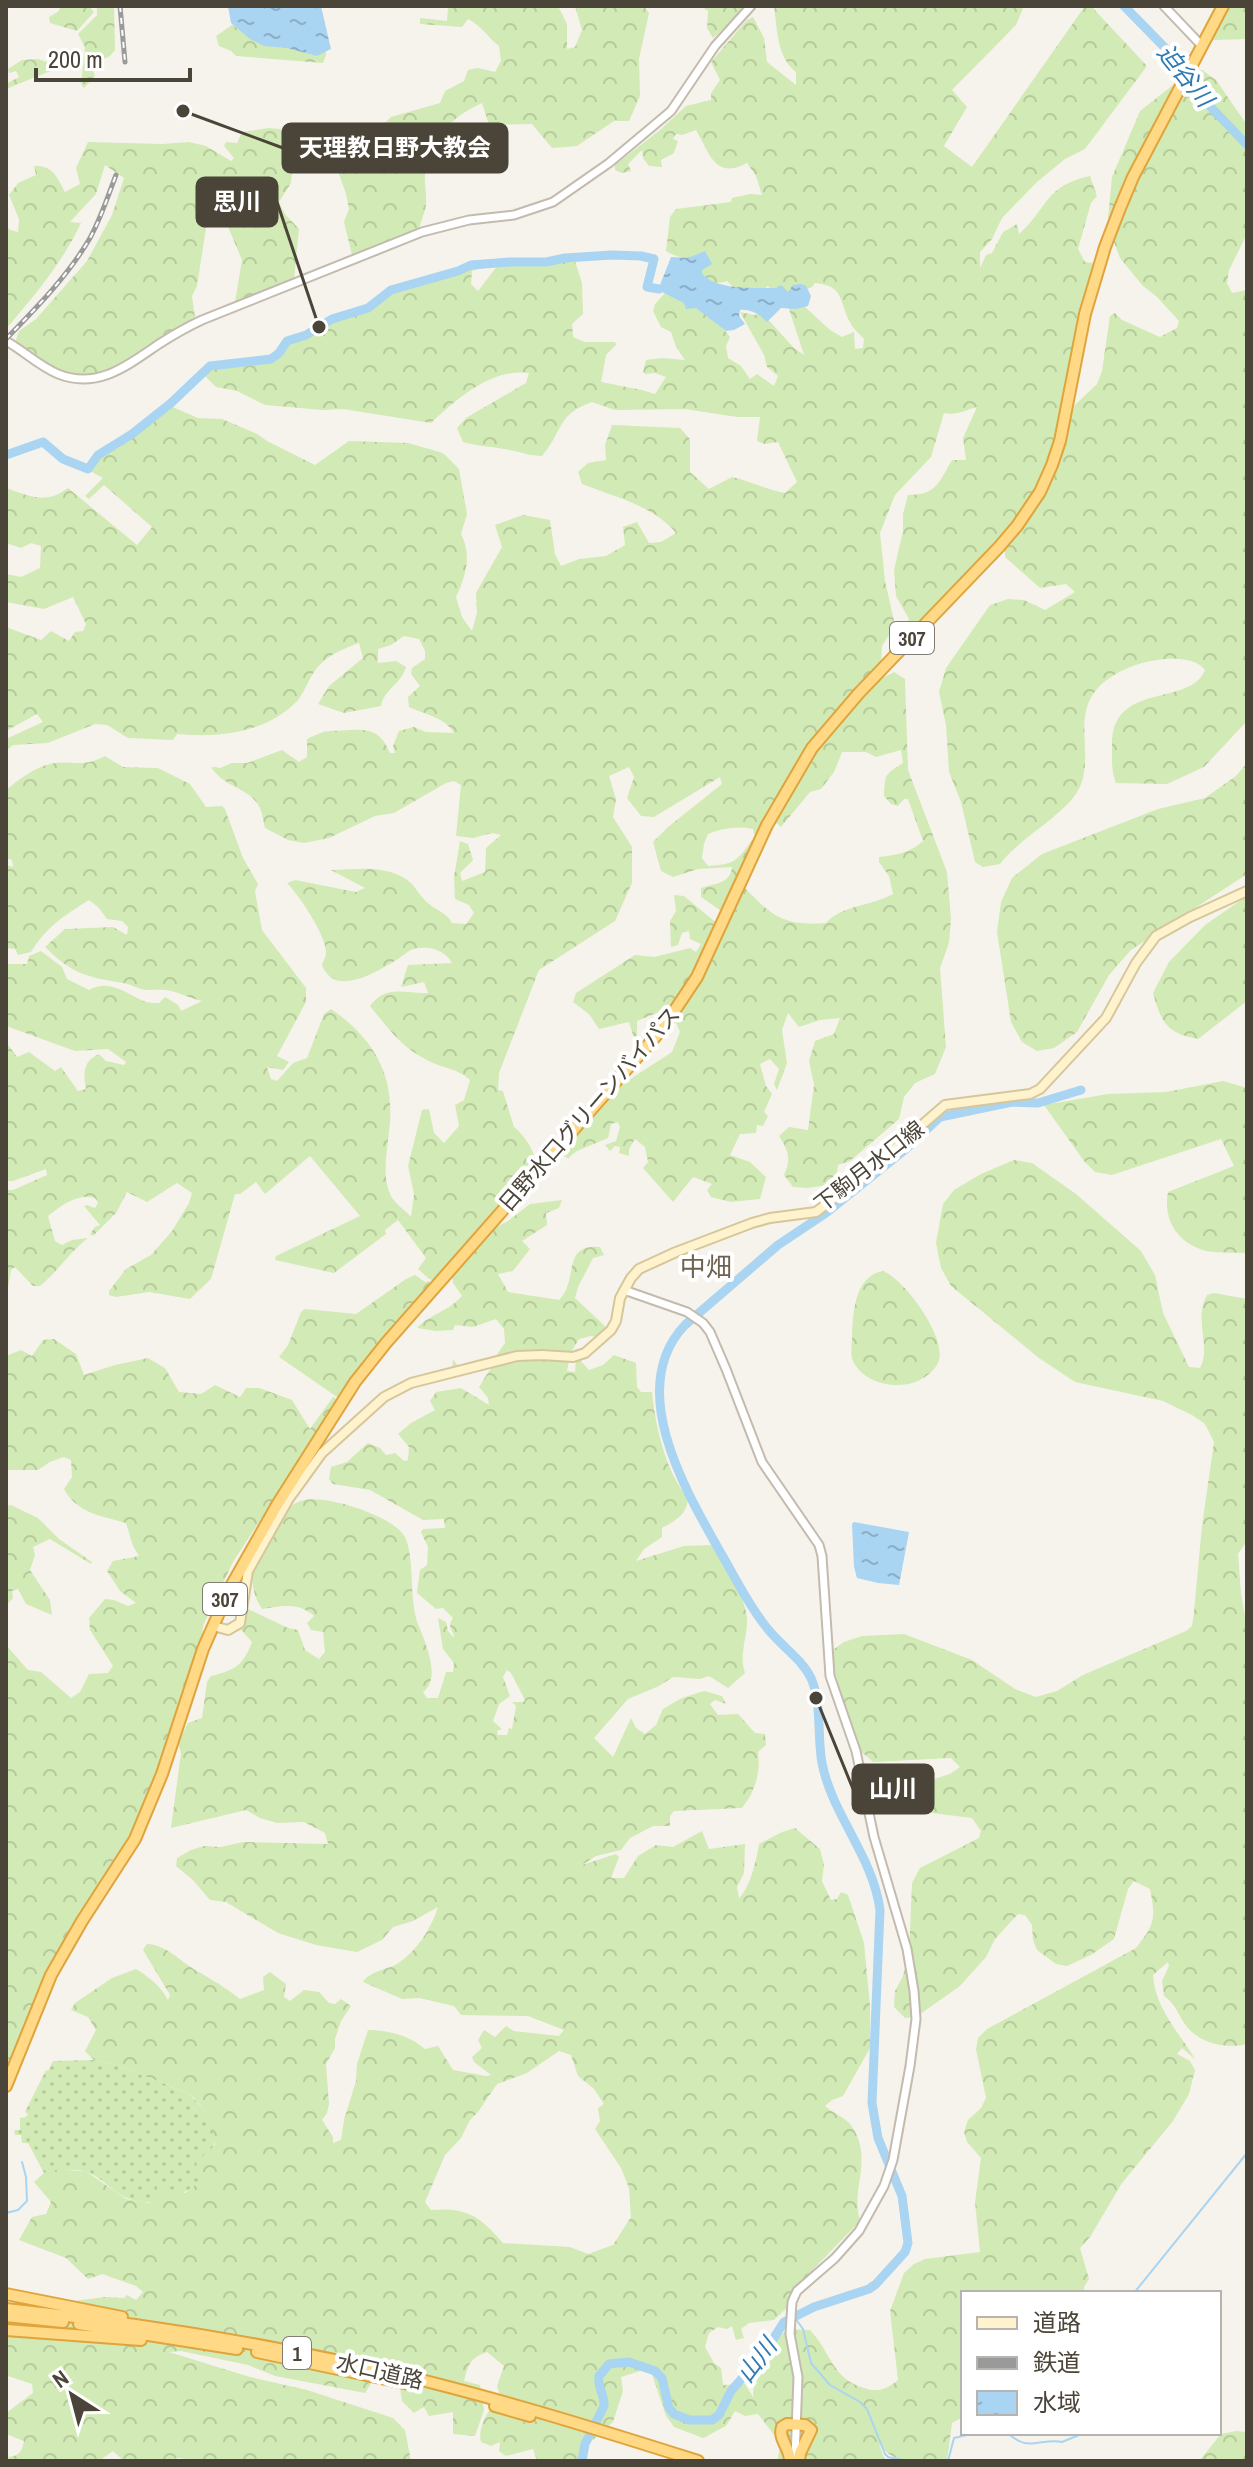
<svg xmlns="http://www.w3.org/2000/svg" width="1253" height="2467" viewBox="0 0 1253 2467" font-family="'Archivo Narrow','Noto Sans JP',sans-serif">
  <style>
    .grass { fill: url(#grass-dots) }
    .forest { fill: url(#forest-crowns); fill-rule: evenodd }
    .water { fill: url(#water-ripples) }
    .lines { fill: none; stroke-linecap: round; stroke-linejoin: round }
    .stream { stroke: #a9d4f2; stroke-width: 2 }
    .river { stroke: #a9d4f2; stroke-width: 9 }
    .tertiary-casing { stroke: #c2bbae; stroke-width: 11 }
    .secondary-casing { stroke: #d6c79b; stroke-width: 12 }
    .trunk-casing { stroke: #e0a43c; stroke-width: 14 }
    .tertiary { stroke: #fff; stroke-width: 7 }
    .secondary { stroke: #fff3cd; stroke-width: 8 }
    .trunk { stroke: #ffd985; stroke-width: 10 }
    .rail-casing { stroke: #9a9a9a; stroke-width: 5 }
    .rail { stroke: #fff; stroke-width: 2; stroke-dasharray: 6; stroke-linecap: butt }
    .labels { text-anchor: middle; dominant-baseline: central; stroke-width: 8; stroke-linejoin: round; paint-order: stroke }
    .shield { fill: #fff; stroke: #817c74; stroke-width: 2 }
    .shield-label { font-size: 20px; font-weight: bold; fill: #4b4439 }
    .street-label { font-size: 22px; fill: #4b4439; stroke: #fff }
    .water-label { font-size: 24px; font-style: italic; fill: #2e7ab2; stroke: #fff }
    .quarter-label { font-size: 26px; fill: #6e6250; stroke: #fff }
    .leader { fill: none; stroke: #4b4439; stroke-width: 3 }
    .callout-dot { fill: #4b4439; stroke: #fff; stroke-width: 3 }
    .callout { fill: #4b4439; stroke: #4b4439; stroke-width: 3 }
    .callout-label { font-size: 24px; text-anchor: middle; font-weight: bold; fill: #fff }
  </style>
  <defs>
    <pattern id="grass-dots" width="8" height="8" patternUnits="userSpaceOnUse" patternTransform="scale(2)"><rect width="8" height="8" fill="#d2eab5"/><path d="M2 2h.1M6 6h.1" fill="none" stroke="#b6ca9c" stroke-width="1.8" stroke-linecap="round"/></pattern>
    <pattern id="forest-crowns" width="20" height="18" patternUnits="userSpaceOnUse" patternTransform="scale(2)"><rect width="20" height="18" fill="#d2eab5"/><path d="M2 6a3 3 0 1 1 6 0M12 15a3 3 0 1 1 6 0" fill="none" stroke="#b6ca9c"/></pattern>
    <pattern id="water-ripples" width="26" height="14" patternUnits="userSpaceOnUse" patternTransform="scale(2)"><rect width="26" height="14" fill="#a9d4f2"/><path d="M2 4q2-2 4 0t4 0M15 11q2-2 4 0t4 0" fill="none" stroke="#8caec5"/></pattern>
  </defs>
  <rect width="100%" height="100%" fill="#f6f3ec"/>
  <!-- grass -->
  <path class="grass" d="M94,2060L113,2064L168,2085C174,2090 178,2089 185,2092C195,2097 209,2115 212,2126C218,2142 211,2164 202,2179C194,2191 161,2203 146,2202C114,2200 110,2181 87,2172C73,2168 57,2170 44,2173L28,2143H22L21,2135H15L14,2130H20V2118L26,2117L28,2114L25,2112L46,2070L48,2071L53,2061Z"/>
  <!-- forest -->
  <path class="forest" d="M60,6H89L94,12L77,31L50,23L49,17L59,11Z
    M97,6H114L115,50L110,56L104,59L98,54L92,68L95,76L84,88L81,84L85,47L78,34L97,15Z
    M448,6H558L567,24V49L575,47L582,30L575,6H644L649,13L639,59L640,96L629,121H614L577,146L552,148L532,124L489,125L482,103C453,116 427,140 425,173C424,183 427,194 426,205C425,212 421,221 419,229L352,255L344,222L349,209L346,194L339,174L327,165L324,152L340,141L386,122L391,117L440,103L445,91L464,81L468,70L478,68L495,72L501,61L499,46C487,37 482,26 468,19L462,27L420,24V18L447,21Z
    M701,6H749L713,38L707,28L708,11Z
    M774,6H1024L1016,25L952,90L967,107L944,146L972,167L1085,6H1091L1147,66L1085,149L1065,159L1037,182L1002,218L992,239L980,252V268L986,255L992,253L1003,232L1017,224L1019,234C1049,207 1044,186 1090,176L1097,196L1091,203L1078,249L1085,262L1093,263L1057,436L1043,476L1023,510L976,564L904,640L899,636L909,619L896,596L894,570L903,531V514L908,495C937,495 939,482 952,460H966L963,438L977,407C965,410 957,416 944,413L931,457L895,495L880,533L885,581L895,625L882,646L881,663L821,731L785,783L758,836L754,834L753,829C738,826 722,828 708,834L704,844L702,858L708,866C735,864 736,862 752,840L755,841L724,913L701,897V888C716,883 730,884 732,867L698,869L673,877L661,871L653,842L668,827L722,784L720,777L654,817L641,816L627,798L634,777L629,767L609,776L616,799L613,817L632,847V883L615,921L539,970L499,1073L498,1090L503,1091L514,1127C524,1135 537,1153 536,1167L436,1281L429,1279L418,1269L426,1258L398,1220L385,1230L386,1234L334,1273L275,1260L276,1256L360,1216L310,1156L265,1194L256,1182L240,1194H235L211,1279L190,1299L149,1292L116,1297L109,1295V1291L126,1269L151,1255L172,1231L189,1203L192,1193L177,1183L147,1202L127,1192L116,1213L93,1236L90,1234L95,1227L100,1225L84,1206L87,1205L95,1208L98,1203L95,1198C78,1193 62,1205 48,1216L55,1241L62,1245L72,1240L88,1238C70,1252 58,1271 40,1286H33L15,1267L11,1270L8,1288L6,1289V1190H13L47,1175L46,1169L13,1181H6V1042L17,1057L29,1052L55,1071L61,1067L78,1091L86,1089C83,1073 83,1061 99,1054L106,1061L124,1065L126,1062L108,1049L75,1051L6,1026V964H27L29,956L41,951L62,967L67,979L89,990C111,978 127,995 146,1002C150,1003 155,1003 159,1003L165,997L178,1005L181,1011L202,1001C188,998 180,992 166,990C158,989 149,991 141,989C135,987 130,984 123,983C87,977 72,974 45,947L65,929L113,927L127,935L128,927L122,921L107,919L99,908L89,900C65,915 46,927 31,952L18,955L15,949L6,948V865L13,867L12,860L6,858V790C18,780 34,768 50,764C71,759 81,769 105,756L123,767L158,768L190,784L206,807L222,806L225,809L243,858L258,884L255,891L262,930L306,988V1002L277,1056L289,1062L283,1070L267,1067L271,1079L277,1081L293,1063L307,1058L324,1014L331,1009C376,1040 396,1078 389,1132C387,1151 382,1175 390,1194C393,1202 405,1210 411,1217L414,1194L408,1166L422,1110L429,1109L434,1133L444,1143L459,1126L455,1105L464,1100L470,1080C458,1068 440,1068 425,1059C399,1045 388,1028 370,1006C386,984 405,994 428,993L424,982L401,987L408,965L452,963C445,950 429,945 414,949C409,950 403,956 398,959C378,971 335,999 322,965C323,961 326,957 326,953C327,936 298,894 287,883L295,880L356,892L365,888L331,870C357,869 390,864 411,883C417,889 421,898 428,903C437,911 446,912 452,923L466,924L474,913L469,905L455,899L454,877L460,841L468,844L473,860L460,873L462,881L485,872L486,848L501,835L492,833L473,838L456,836L461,785L454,781L446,783L394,813L375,816L329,838L304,843L288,840L265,828C263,820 262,809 257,803C244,786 224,787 211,767L220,768L232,763H247L282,750L299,762L307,757V739C330,728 327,732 350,730C371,729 381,732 390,753H395L393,746L399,731L414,727L426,732L454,733C446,718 424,714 409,707L408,697L420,686L411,674L412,668L425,659V651L419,639L404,636L391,645L378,649V663L396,661L406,667C402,683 384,689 381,706L344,713L318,704L329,686L363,658L359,643C345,648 327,655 317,668C309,677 306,690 298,700C267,733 220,738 177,734L173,740L128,738L107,725L95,724L48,743L13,745L6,751V739L43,722L37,714L6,731V627L41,640L51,631L69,641L75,632L83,631L86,624L73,597L44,609L6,602V574L21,577L40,568L41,546L31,543L21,548L6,543V488C29,496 46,505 68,488L137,545L152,527L104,485L89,499L85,496L103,478L90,471L98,457L136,432L168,405L198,418L222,419L257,434L267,441L315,465L349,441L408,443L443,453L459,469L467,514L461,534C472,555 466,576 456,597L462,617L472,631L477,613L476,593L502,547L495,525L523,515L550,520L555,554L561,566L579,559L606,556L625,545L623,527L637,522L649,543L661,542L676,533C653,505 614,497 582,484L578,472L588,463L606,460L605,445L612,425L680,428L690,439V472L709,489L732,477C750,481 767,490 785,493L797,482L778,442L765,444L757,441L760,417H737L685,409L615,410L592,402C556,415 564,430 542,456C530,456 521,452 509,450C492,446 480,447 463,442L457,428L466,418L526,383L529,373C491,368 457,399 431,423L343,409L323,410L265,405L237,391L216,387L202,373L208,367L268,361L280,356L286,343L313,333L332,322L369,309L386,296L403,288L458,273L474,266L496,264L472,271L471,284L478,291L498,265L516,263L526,265L573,255L582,283L583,314L572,324L573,337L585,342H614L617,344L606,355L601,382L642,390L655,394L666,377L655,373L645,374L643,372L646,360L662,358L685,360L676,347L671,332L661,327L653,311L655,304L665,293C693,306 711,311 730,337L726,346L728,358L741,366L750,379L757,374L774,386L778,376L767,367L764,355L740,312L754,315L762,313L794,348L804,355L789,309L791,304L805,307L830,330L842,337L854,332L855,349L863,348L864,339C860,334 854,330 851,324C838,302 846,286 815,283L812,287L787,297L773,292L768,286L760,292L735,289L727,281C703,288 705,275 690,262C683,257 673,256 666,251L670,217L676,209L731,202L732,198L750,194L762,195L756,176L747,163C715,180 710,154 696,130L682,135L676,134L673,139L678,141L674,153L661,160L662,167L649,166L643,158L642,150L628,164L631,171L622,173L615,170V165L660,130L686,106L711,100V93L720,80L711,62L747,20L753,17L764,38L767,62L796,85V72C777,58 777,28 774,6Z
    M1224,6H1247V39L1213,40Z
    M232,25L265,45L326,48V55L323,63L236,56L231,51L219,46L216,36Z
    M38,59L47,62L53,70L6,89V84L19,77L16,71L9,73L8,69L22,60Z
    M1202,70L1216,80L1247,125V234L1229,270L1227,283L1232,293L1247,290V721L1204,767L1167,784L1116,783C1111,771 1112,759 1112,746C1111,680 1190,708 1205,670C1197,659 1179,658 1165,659C1144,661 1125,667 1108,679C1062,712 1103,761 1073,798C1052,823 1020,838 1000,864L983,867L975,862L961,802L949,772L946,725L939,692L946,668L990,605L1008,599L1024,600L1045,610L1075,592L1066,584L1040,588L1005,557V550L1027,521L1054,468L1075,405L1097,384L1102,371L1110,316L1115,313L1122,320L1160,337L1177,328L1179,321L1157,297L1142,285L1120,258L1114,242L1108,218L1112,177L1140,111L1191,71Z
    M269,128L288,130L296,139L310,144L311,152L300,151L293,157L291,183L279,202L285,214L299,229L294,280L235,302L242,260L226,222L216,219L207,222L197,286L192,296L195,317C165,337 106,385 69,373C49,368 32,353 15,342L19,331L36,319L87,261L112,215L124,178L105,165L96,194L70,222L81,223C62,263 35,295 6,329V226L10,230L18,232L19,219L9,195L18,183L36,175L34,166C53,165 57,177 65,192L80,184L76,168L88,142L162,144L189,142L206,146L231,161L234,158L224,146L226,142L237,143L242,132Z
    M894,672L905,679L908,770L947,872L951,919L949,943L940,968L946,1047L935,1074L915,1083L904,1097L899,1119L850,1161L838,1165L835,1184L807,1188L793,1187L784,1175C791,1160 789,1151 779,1136L789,1127L808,1130L814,1085L809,1061L815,1041L834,1034L840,1018L820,1020L799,1027L788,1013L782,1030L787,1063L777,1090L774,1084L779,1069L770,1059L760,1064L766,1086L772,1094L764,1112L768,1116L763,1126L757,1125L756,1133L740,1134L730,1155L750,1162L766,1177L760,1199L731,1202L711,1197L707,1190L712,1184L693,1177L673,1202L643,1168L648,1162L645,1147L635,1139L629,1149V1156L619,1153L620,1147L615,1146L610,1151L605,1145L616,1141L620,1127L618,1122L611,1124L608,1138L577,1151L568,1158L559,1154L615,1089L672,1052L680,1032L675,1020C703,979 723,935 741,889L745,888C773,917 783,926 826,923C842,905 872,906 893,894L889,876L879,862V857C897,855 910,853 923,841L908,799H904L898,806L891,804L884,796C885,772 885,775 903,763L901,750L876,757L866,752H842L834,772L821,789L810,792L781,827L773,820L818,746L873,683Z
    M1247,763V874L1131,950L1109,975L1077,1032L1054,1048L1037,1051L1022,1042L1011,1022L997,932L1001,902L1012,878L1042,854L1158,809L1205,798L1236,776Z
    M674,895L684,896L719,925L690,982L676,1005L637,1021V1036L634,1038L629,1022L599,1029L589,1014L573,1002L576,993L635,955L654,957L690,948L696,952L701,944L690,939L689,931L682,933L678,945L671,947L670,921L676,911Z
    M1247,896V1001L1198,1039C1166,1033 1161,1022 1153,993L1169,962L1205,925Z
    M1223,1081L1247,1088V1253C1233,1252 1216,1254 1203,1250C1176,1242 1163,1218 1168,1192L1234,1166L1221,1139L1112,1175L1095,1172L1084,1161L1044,1105L1108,1094L1166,1092Z
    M1014,1160L1032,1163L1076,1194L1141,1251L1155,1275L1163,1313L1189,1367L1200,1368C1212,1346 1193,1321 1207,1295L1214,1293L1247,1299V1541L1238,1554L1241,1594L1247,1627V2044C1227,2049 1201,2044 1187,2027C1178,2015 1176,2004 1164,1996L1162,1981L1169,1966L1168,1962L1153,1975C1155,2008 1178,2031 1195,2059L1182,2048L1177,2054L1190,2061L1195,2070L1189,2094L1173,2121L1122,2183L1090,2237L1080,2248L1089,2279L1084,2287L1085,2293H963V2417L952,2423L947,2461C923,2461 895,2467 879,2444L885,2461H777L781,2444L758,2414L745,2416L735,2411L726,2426L703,2438L674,2427L666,2416L650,2368L621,2377L623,2391L613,2422L582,2450L579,2461H537L533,2449L506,2456L499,2451L500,2442L491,2446L481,2442C477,2427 490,2407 500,2396L497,2386L504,2366L487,2352C470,2358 468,2365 464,2381L480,2385L484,2410L475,2436L453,2434V2412L429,2416L424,2407L414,2413L402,2401L397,2370L381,2368L365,2393L275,2376L248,2365L181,2351L169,2352L250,2377L307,2390L393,2418L405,2430L411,2461H200L179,2458L162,2461H124L113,2451L99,2461H6L7,2457C19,2456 22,2452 24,2441L6,2434V2413L33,2393L32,2384L8,2376L6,2373V2313L10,2308L25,2303L43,2305L105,2297L124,2298L127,2295L136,2300L143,2292L136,2286L102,2274L88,2279L66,2258L19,2240L32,2217L46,2214L51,2202L34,2182L44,2173L60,2169L87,2172L126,2199L150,2203L158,2186L185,2193L201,2181L196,2162L215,2145C212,2126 205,2103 187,2093C180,2089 175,2090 168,2085L113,2064L94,2060L85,2051L96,2030L88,2017L71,2010L75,2003L112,1978L136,1969C149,1977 161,1986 168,2000L170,1995L143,1950L147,1944C167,1945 181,1962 197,1971C213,1980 226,1988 240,1999L264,1990L263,1977L270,1972L286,1984L284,1997L290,2001L304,1990L319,1992L329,2003L335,2004L341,1999L351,2006L341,2021L335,2039V2048L326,2064L329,2104L327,2113L322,2120L333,2137V2143L341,2140L344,2120L356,2081L357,2064L368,2030C389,2030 410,2036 425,2049L438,2046L453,2070L486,2076L491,2075L474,2062L472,2057L482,2048L478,2040L484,2030L495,2037L506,2026L514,2031L559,2036L564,2030L528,2016L461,2015L454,2006L419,1998L402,1999L363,1982C370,1971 386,1970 397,1964C417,1951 431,1929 438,1907L413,1921L393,1927L382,1940L357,1952L316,1945L278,1933L226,1902L210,1900L193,1880L176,1866L177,1858L191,1850L204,1846L221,1847L243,1842L328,1844L325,1833L304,1822L277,1823L260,1818L246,1810L171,1828L181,1753L178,1743L188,1723L202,1718L207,1682L211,1676C235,1670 243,1666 252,1642L241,1630L246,1608L288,1628L298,1630L305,1650L319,1659L325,1652L323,1632L311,1630L307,1623L314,1616C299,1602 281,1606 262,1609C255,1599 252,1587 252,1575C252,1568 280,1515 285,1510C289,1506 297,1502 301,1501C323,1493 389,1515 403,1534C416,1552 408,1598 418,1624C425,1642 442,1678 423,1692L427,1698H438L446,1672H453L454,1663L443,1649L438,1618L446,1622L448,1631L454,1638C454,1630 446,1628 453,1618L443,1608L436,1609L417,1593L420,1570L427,1565L428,1547L421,1532L423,1529L445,1528L444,1519L423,1520L370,1490L333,1484L329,1479L331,1467L347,1462L368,1443L380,1448L386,1455L395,1453L404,1461L408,1460L409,1447L398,1434L411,1423L435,1410L430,1401L436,1392L461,1388L489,1405L488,1398L479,1387C483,1382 486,1374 491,1369C497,1363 526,1351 535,1351L523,1350L452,1369L453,1359L457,1365H461L496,1356L505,1343L504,1329L496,1319L473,1327L455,1325L453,1330L436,1331L417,1328C431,1313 448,1312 462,1296L453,1283L452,1273L485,1233L508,1221L530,1204L562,1200L559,1208L546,1213L547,1225L522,1241L530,1249L513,1271L498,1274L508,1292L559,1300C579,1281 561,1243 600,1247L604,1255L593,1258L578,1287L575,1298L607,1328L597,1337L591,1336L579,1339L570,1354L567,1371L575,1372L576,1359H579L589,1370L603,1365L614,1355L636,1363L637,1387L641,1392H652C655,1425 666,1473 688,1498C687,1515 676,1520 662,1528V1537L644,1549L636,1561L684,1546L711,1545C724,1564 749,1600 747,1624C746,1643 739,1654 745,1673L728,1688L709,1676L700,1679L673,1677L659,1686L628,1699L594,1738L613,1757L631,1718L636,1728L645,1734L656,1725L663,1709L682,1698L704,1691L722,1696L726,1704L715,1700L710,1704L718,1715L738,1714L755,1733L765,1734L766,1745L758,1752C761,1772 755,1792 742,1808L674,1811L670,1816V1826H653L630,1838L621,1850L596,1856L582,1865L616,1854L619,1857L611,1878H624L638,1856L656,1845L673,1847L702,1831L709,1849L745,1844L744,1873L737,1887L739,1898C750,1888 757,1858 759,1844L782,1832L795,1828L820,1849L824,1865L822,1881L831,1900L837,1899L841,1892L848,1895L864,1943L870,2006V2048L843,2096L832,2100L825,2106C833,2113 843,2116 850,2124C875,2157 850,2188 860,2221L794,2289L789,2306L774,2320L749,2323L741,2329L744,2338L736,2340L732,2326L727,2329L718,2327L709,2333L705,2347L714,2363L721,2368L723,2385L745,2384L753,2397L754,2376L775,2339L790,2329L810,2330C831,2352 832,2379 864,2388C878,2393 887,2389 898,2380L890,2311L904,2273L914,2264L925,2259L980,2252L975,2202L981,2158L967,2142L964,2132L968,2120L981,2108L986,2098L976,2049L978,2038L987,2029L1136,1948C1155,1924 1156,1919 1150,1889L1134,1881L1128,1889L1114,1939L1091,1955L1067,1966L1056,1964L1037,1950L1033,1940L1032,1925L1025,1915L1018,1914L995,1939L986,1957L960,1986L916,2017L905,2018L894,2007L895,1991L903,1976L909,1953L912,1883L920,1868L979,1838L981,1831L972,1818L900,1809L895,1798L896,1791L950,1774L960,1767L951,1758L873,1762L857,1748L833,1666L834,1649L844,1642L862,1636L904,1634L972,1660L1015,1689L1036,1697L1057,1691L1083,1675L1186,1631L1192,1626L1194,1612L1202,1526L1214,1442L1205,1424L1192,1415L1163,1401L1075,1382L1039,1358L951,1286L941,1268L936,1243L943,1204L954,1190L981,1174ZM507,1670L511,1673L525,1700L523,1702H512L516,1706L512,1729L509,1728L507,1735H498L497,1731L502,1729L493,1721L499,1704L510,1696L503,1677ZM559,2051L571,2055L578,2076L594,2089L604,2104L598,2108L600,2121L595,2129L621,2168L629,2188L631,2217L613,2245L588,2254L570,2247L503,2243C480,2217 468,2207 431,2210L425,2202L445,2155L461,2138L470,2120L478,2112L497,2084L527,2073Z
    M883,1271C905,1280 946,1336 939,1360C936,1370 926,1377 918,1381C897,1390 864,1384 853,1361C850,1355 852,1344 852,1337C853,1314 854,1276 883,1271Z
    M415,1275L425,1282L429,1281L433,1284L340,1399L279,1357L288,1345L301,1312L305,1309L356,1314L406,1279Z
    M54,1339L76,1354L84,1375L115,1365L148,1358L165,1368L179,1392L201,1394L215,1385L240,1397L246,1388H259L292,1400L310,1429L333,1397L338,1400L233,1562L203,1626L202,1639L157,1777L129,1843L51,1962L6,2075V1645L28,1670L41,1672L71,1698L80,1692L89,1674L108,1673L113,1666L90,1630L89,1618L105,1599L114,1600L128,1606L136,1603L120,1591L107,1571L113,1561L139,1556L133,1546L126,1523C101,1516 77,1513 64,1489L72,1477L71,1460L64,1457L50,1462L38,1470H6V1356L21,1350L32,1356L43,1340Z
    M11,1505L38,1518L59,1539L92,1562L91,1564L50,1539L33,1547L35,1555L30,1570L50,1600L52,1615L26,1604L18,1589L12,1591L13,1598L6,1606V1506Z
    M1236,2431L1247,2432V2461H1199L1221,2434Z"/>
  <!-- water -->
  <path class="water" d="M228,6H321L331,49L317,56L287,48L264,46L250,39L231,23Z
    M705,251L712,264L702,270V273C713,290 755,288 776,288L781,285L788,292L793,285L801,284L806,286L811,296L808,306L796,309L781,308L767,322C759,314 751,309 740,310L739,316L745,324L734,330L726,331L696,308L686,309L684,303L658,290L671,257L688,258Z
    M854,1522L909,1532L899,1585L878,1583L857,1578L854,1567L852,1524Z"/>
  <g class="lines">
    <!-- stream -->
    <path class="stream" d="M6,2213L18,2210L27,2201L26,2177L22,2162
      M1134,2293L1247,2153
      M795,2318L803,2329L811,2363L830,2385L860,2402L867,2409L885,2454L888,2457L907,2461
      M1007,2433C1011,2436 1015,2439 1019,2441C1031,2448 1048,2438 1062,2442L1084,2433
      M948,2461L954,2438L975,2433"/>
    <!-- river -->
    <path class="river" d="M1124,6L1178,61L1186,81L1247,145
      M6,455L43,442L63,459L88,469L98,455L132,434L171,403L210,366L271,359L279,353L287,341L306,335L332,319L368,308L391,290L458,271L471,265L510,262H546L565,258L612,255L641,256L654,259L647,287L659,289
      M582,2461L585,2444L604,2406C605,2395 597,2387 599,2376L609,2364L629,2362L655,2371L662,2378L669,2408L674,2414L689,2420H712L719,2415L731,2391L765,2352L784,2322L814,2307L869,2289L876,2284L905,2252L908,2243L902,2196L878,2138L872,2103L880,1910C873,1856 832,1815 822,1763C817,1736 822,1703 811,1678C801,1658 780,1645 767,1628C749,1606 736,1579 722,1555C687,1493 624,1389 685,1325L778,1245L826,1213L906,1149L940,1117L1012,1102L1038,1103L1081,1090"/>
    <defs>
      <path id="tertiary" d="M1164,6L1202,46
        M6,341C24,351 39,366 58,374C98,390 128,365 159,344C173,335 187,327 202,320L422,232L469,220L514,215L553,202L609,163L671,111L715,46L751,6
        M624,1290L687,1312L703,1323L710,1332L726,1369L762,1462L819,1545L822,1556L830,1676L856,1751L874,1837L907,1949L914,1991L916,2019L910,2066L893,2160L884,2186L859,2231L835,2258L797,2291L792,2302L790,2334L798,2377L795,2459"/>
      <path id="secondary" d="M213,1626L228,1630L240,1623L248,1571L288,1500L322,1453L384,1397L411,1383L517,1356L542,1355L573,1357L585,1353L611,1330L616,1321L620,1298L631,1278L639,1269L676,1252L752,1223L770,1218L816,1212L863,1176L945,1105L1030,1094L1040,1089L1106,1018L1136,963L1156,936L1190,917L1247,891"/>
      <path id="trunk" d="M6,2086L51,1975L82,1921L135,1839L162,1774L203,1649L230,1588L277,1505L355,1382L386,1343L663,1028L697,977L767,825L812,748L859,693L999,547L1017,526L1040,492L1052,465L1060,441L1085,314L1105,247L1120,208L1133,177L1223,6
        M6,2294L122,2317
        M6,2309C139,2323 271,2344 401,2375C501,2399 600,2430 698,2461
        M6,2316L63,2322
        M79,2324L237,2349
        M6,2330L141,2340
        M257,2352L414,2385
        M495,2406L530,2416
        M790,2461C790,2448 778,2439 782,2427L787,2424L805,2425L811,2430L800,2453L799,2461"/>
    </defs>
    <!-- tertiary casing -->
    <use href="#tertiary" class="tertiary-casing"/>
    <!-- secondary casing -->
    <use href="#secondary" class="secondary-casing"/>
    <!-- trunk casing -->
    <use href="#trunk" class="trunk-casing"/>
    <!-- tertiary -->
    <use href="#tertiary" class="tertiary"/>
    <!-- secondary -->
    <use href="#secondary" class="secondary"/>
    <!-- trunk -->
    <use href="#trunk" class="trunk"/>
    <defs>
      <path id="rail" d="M120,6L125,62
        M6,339C36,308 68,276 90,238C101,218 108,196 116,175"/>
    </defs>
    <!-- rail casing -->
    <use href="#rail" class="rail-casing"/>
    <!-- rail -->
    <use href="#rail" class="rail"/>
  </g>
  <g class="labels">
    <!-- shield labels -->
    <g class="shield">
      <rect x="890" y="622" width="44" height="32" rx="6"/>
      <rect x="203" y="1583" width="44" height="32" rx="6"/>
      <rect x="283" y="2337" width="28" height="32" rx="6"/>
    </g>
    <g class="shield-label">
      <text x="912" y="638">307</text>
      <text x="225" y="1599">307</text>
      <text x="297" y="2353">1</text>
    </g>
    <!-- street labels -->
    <g class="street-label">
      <text transform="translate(589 1109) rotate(-49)">日野水口グリーンバイパス</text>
      <text transform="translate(869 1166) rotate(-38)">下駒月水口線</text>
      <text transform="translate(380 2371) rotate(13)">水口道路</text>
    </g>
    <!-- water labels -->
    <g class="water-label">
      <text transform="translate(1186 75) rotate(51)">迫谷川</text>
      <text transform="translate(756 2360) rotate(-53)">山川</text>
    </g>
    <!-- quarter labels -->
    <g class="quarter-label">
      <text x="706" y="1266">中畑</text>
    </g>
  </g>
  <!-- callouts -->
  <path class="leader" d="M183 111L283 148M319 327L277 202M816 1698L853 1789"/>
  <g class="callout-dot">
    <circle cx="183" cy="111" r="8"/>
    <circle cx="319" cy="327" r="8"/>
    <circle cx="816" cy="1698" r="8"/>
  </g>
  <g class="callout">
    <rect x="283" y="124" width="224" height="48" rx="8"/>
    <rect x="197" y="178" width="80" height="48" rx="8"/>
    <rect x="853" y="1765" width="80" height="48" rx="8"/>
  </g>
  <g class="callout-label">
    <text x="395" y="156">天理教日野大教会</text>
    <text x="237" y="210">思川</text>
    <text x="893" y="1797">山川</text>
  </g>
  <!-- border -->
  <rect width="1253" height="2467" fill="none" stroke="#4b4439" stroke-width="16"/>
  <!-- legend -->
  <rect x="961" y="2291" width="260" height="144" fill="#ffffff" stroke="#b7b4b0" stroke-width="2"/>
  <rect x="977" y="2317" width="40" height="12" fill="#fff3cd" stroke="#b7b4b0" stroke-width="2"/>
  <text x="1033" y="2331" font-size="24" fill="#4b4439">道路</text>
  <rect x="977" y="2357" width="40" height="12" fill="#9a9a9a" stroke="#b7b4b0" stroke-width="2"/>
  <text x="1033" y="2371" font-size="24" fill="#4b4439">鉄道</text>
  <rect x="977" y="2391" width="40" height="24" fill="url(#water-ripples)" stroke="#b7b4b0" stroke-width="2"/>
  <text x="1033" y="2411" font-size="24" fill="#4b4439">水域</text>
  <!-- north arrow -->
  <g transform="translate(72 2395) rotate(324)" stroke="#ffffff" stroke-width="6" paint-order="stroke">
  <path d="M0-6L14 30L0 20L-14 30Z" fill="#4b4439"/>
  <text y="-12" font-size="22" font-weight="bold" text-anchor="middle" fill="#4b4439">N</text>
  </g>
  <!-- scale -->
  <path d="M36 68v12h154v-12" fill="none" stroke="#4b4439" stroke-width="4"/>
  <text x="48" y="68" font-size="24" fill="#4b4439" stroke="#ffffff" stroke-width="6" paint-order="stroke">200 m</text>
</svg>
